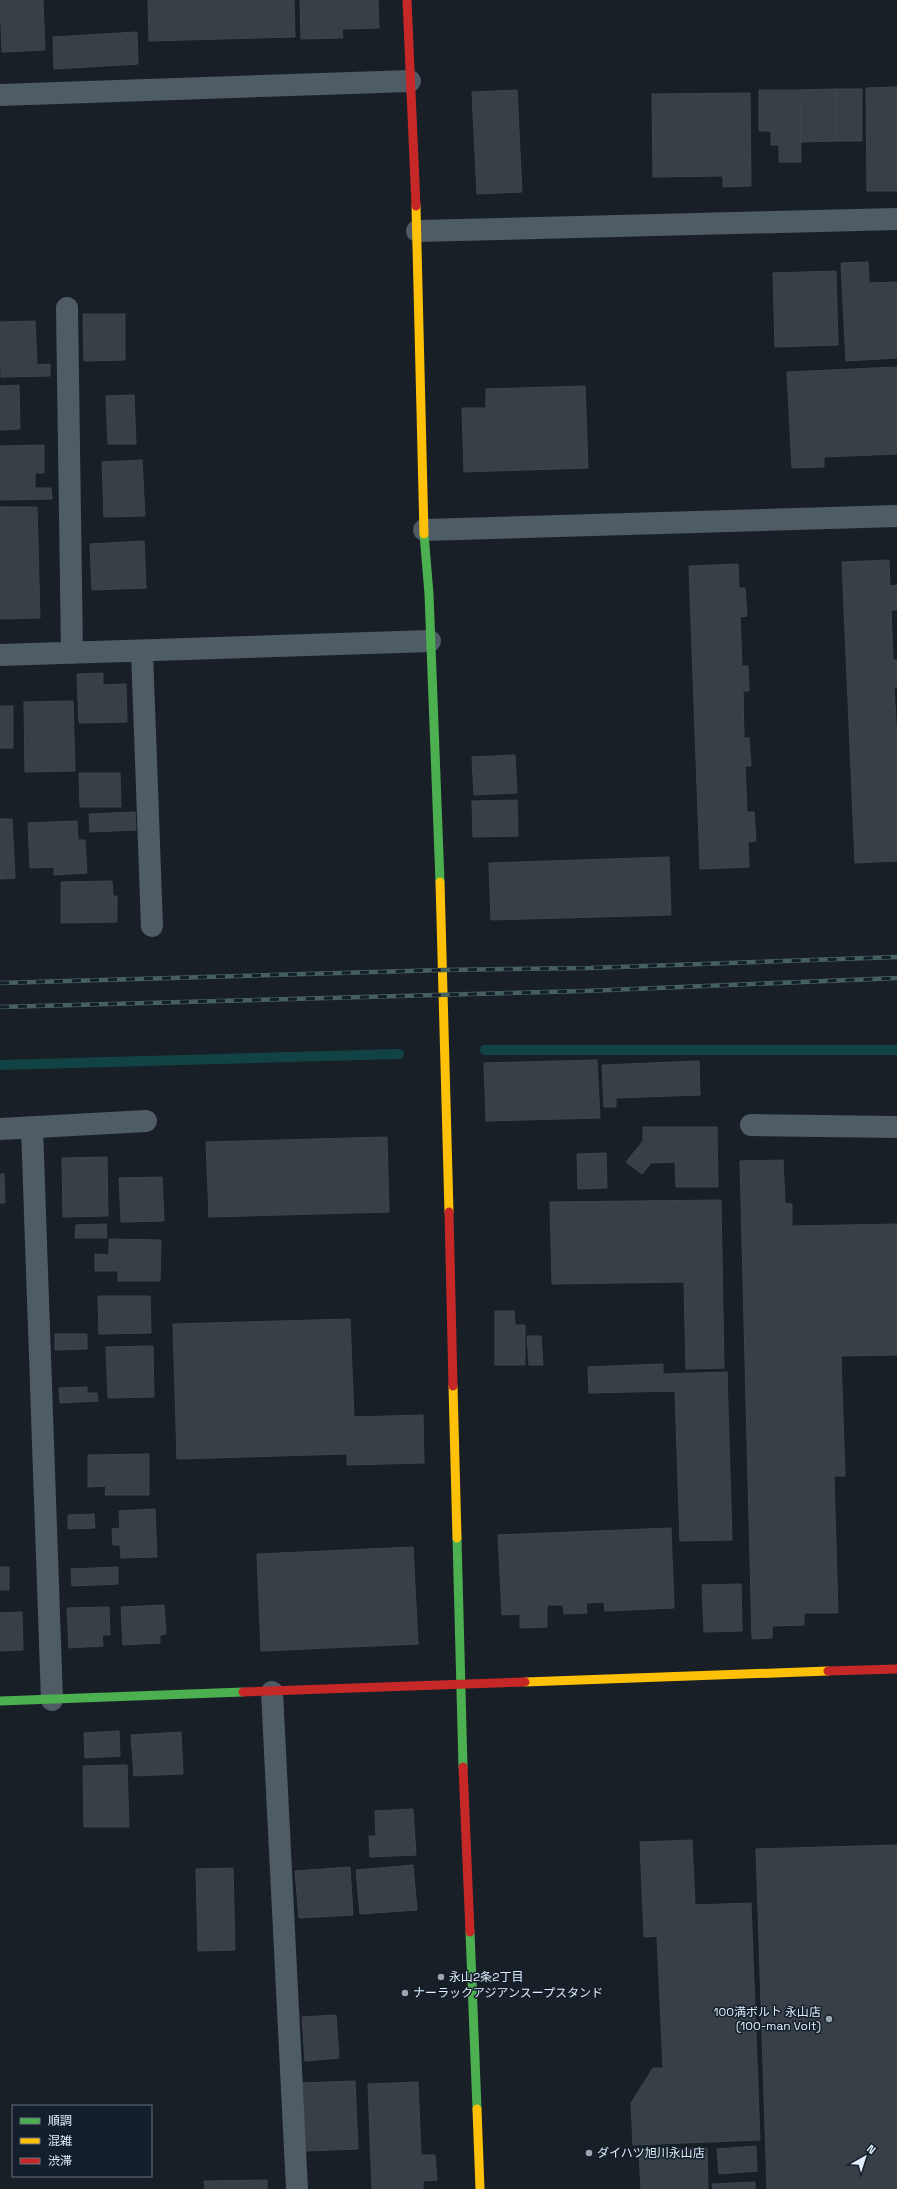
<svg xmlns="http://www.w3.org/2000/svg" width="897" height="2189" viewBox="0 0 897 2189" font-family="'Space Grotesk','Noto Sans JP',sans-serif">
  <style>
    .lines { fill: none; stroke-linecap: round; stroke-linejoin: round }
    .stream { stroke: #124344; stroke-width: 10 }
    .building { fill: #383f47; stroke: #3d454f }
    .street { stroke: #4f5c65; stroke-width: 22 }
    .fast { stroke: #4caf50; stroke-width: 9 }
    .slow { stroke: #ffc107; stroke-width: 9 }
    .jam { stroke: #c62828; stroke-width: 9 }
    .rail-casing { stroke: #46615d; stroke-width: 4.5 }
    .rail { stroke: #141f2b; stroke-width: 3; stroke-dasharray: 9; stroke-linecap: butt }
    .poi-dot { fill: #9ba6b1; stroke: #141f2b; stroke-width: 1.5 }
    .labels { text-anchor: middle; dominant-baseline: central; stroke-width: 3; stroke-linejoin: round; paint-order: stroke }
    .poi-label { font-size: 12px; fill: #e1effc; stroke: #141f2b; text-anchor: start }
  </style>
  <rect width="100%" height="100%" fill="#191f26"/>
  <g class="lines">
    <!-- stream -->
    <path class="stream" d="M485,1050H897
      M0,1065L399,1054"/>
  </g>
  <!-- building -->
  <path class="building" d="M0,0H43L45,50L2,52Z
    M148,0H294L295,37L149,41Z
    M300,0H378L379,28L342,29L343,38L301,39Z
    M137,32L138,64L54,69L53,37Z
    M897,87V191H867L866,88Z
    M836,89L837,141L800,142V90Z
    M836,89H862V141H837Z
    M517,90L522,192L477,194L472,92Z
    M759,90H800L801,162H779V145H771V131H759Z
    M750,93L751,186L723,187V176L653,177L652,94Z
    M868,262L869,283L897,282V358L846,361L841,263Z
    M836,271L838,345L775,347L773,273Z
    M83,314H125V360L84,361Z
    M35,321L37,365L50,364V376L1,377L0,322Z
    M897,367V454L824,457V467L792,468L787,372Z
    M19,385L20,429L0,430V386Z
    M585,386L588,468L464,472L462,408H486V389Z
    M134,395L136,444H108L106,396Z
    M44,445V473H35V488H51L52,499L0,500V446Z
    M142,460L145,516L104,517L102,462Z
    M0,507H37L40,618L0,619Z
    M144,541L146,588L92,590L90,544Z
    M889,560L890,586L897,585V610H891L893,660H897V687H894L897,737V861L855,863L842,562Z
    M738,564L739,588H745L747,616L740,617L742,666H748L749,691H743L744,738H749L751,766H745L747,812H754L756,841L748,842L749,867L700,869L689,566Z
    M103,673V685L126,684L127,722L79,723L77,674Z
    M73,701L75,771L25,772L24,702Z
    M0,706H13V748H0Z
    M515,755L517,793L474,795L472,757Z
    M79,773H120L121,807H80Z
    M517,800L518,836L473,837L472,801Z
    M135,812L136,830L90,832L89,814Z
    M0,819H12L15,878L0,879Z
    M77,821L78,840H85L87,873L54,875V867L30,868L28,823Z
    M669,857L671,915L491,920L489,863Z
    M112,881L113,896H117V922L61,923V882Z
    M597,1060L600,1118L486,1121L484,1063Z
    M699,1061L700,1095L616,1098V1107H604L602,1065Z
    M643,1127H717L718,1187H676L675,1162L651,1163L642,1174L626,1162L643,1141Z
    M387,1137L389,1212L209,1217L206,1142Z
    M606,1153L607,1188L578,1189L577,1154Z
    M107,1157L108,1216L63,1217L62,1158Z
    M783,1160L785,1203L792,1204V1226L897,1224V1355L841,1356L845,1476H834L838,1613H804V1625L772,1626V1638L752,1639L740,1161Z
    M0,1174H4L5,1203H0Z
    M162,1177L164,1221L121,1222L119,1178Z
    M721,1200L724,1368L686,1369L684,1282L552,1284L550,1202Z
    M106,1224L107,1238H75L76,1225Z
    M109,1239L161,1240L160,1281H118V1271H95V1254L109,1255Z
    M98,1296H150L151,1333L99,1334Z
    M495,1311H514L515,1325H525V1365H495Z
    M350,1319L354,1417L423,1415L424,1463L347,1465V1454L177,1459L173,1324Z
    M55,1334H87V1349L55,1350Z
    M527,1336H541L543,1365H529Z
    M153,1346L154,1397L108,1398L106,1347Z
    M663,1364V1374L727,1372L732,1540L680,1541L675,1391L589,1393L588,1367Z
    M87,1387V1393H97L98,1401L60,1403L59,1388Z
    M149,1454V1495H105L106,1486L88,1487V1455Z
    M155,1509L157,1557L121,1558L120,1545H113L112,1529L120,1528L119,1511Z
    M94,1514L95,1528L68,1529V1515Z
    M671,1528L674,1608L605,1611L604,1602L586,1603L587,1613L564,1614L563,1605H547V1627L520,1628V1614L502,1615L498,1535Z
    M413,1547L418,1644L261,1651L257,1554Z
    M0,1567H9V1590H0Z
    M118,1567V1584L72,1586L71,1569Z
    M741,1584L742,1631L704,1632L702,1585Z
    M164,1605L166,1634L160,1635V1643L123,1645L121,1607Z
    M109,1607L110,1635H102L103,1646L69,1648L67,1608Z
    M22,1612L23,1650L0,1651V1613Z
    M119,1731L120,1756L85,1758L84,1733Z
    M181,1732L183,1774L134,1776L131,1735Z
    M127,1765L129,1827H84L83,1766Z
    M413,1809L416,1855L370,1857L369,1836H376L375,1811Z
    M692,1840L695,1905L751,1903L760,2140L633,2145L631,2103L653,2068H663L657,1936L644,1937L640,1842Z
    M897,1845V2189H767L756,1849Z
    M413,1865L417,1910L360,1914L356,1870Z
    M350,1867L353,1915L299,1918L295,1871Z
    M233,1868L235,1950L198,1951L196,1869Z
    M336,2015L339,2058L305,2061L302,2017Z
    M355,2081L358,2149L305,2151L302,2083Z
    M418,2082L421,2155H435L437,2180L423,2181V2189H372L368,2084Z
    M756,2146L757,2171L719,2174L717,2149Z
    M707,2148L708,2189H641L639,2150Z
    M267,2180V2189H205L204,2181Z
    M755,2182V2189H713L712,2184Z"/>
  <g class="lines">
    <!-- street -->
    <path class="street" d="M0,95L410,81
      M417,231L897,219
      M67,308L72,653
      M424,530L897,516
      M142,651L152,926
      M0,655L430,641
      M751,1125L897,1127
      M32,1128L52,1700
      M0,1129L146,1121
      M272,1692L297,2189"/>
    <!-- fast -->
    <path class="fast" d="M424,534L429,594L440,882
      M457,1538L463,1767
      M0,1701L243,1692
      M470,1932L477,2109"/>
    <!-- slow -->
    <path class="slow" d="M416,206L424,534
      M440,882L449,1212
      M453,1386L457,1538
      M525,1682L828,1671
      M477,2109L480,2189"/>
    <!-- jam -->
    <path class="jam" d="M407,0L416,206
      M449,1212L453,1386
      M828,1671L897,1669
      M243,1692L525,1682
      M463,1767L470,1932"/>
    <defs>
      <path id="rail" d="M0,983L443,970L590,968L897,957
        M0,1007L585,991L897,978"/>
    </defs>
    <!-- rail casing -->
    <use href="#rail" class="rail-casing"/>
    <!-- rail -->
    <use href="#rail" class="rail"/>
  </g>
  <!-- markers -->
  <g class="poi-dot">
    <circle cx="441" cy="1977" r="4"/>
    <circle cx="405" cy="1993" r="4"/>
    <circle cx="829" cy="2019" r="4"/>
    <circle cx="589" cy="2153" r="4"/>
  </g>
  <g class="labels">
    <!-- poi labels -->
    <g class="poi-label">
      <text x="449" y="1977">永山2条2丁目</text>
      <text x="413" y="1993">ナーラックアジアンスープスタンド</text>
      <text x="821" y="2012" text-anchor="end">100満ボルト 永山店<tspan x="821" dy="14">(100-man Volt)</tspan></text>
      <text x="597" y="2153">ダイハツ旭川永山店</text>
    </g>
  </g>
  <!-- legend -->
  <rect x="12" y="2105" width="140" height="72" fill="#141f2b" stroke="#66727f"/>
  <rect x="20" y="2118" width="20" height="6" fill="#4caf50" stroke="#66727f"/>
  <text x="48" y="2125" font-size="12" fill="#e1effc">順調</text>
  <rect x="20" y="2138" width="20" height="6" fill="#ffc107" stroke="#66727f"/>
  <text x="48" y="2145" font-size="12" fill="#e1effc">混雑</text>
  <rect x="20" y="2158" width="20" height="6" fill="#c62828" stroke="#66727f"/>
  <text x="48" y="2165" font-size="12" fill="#e1effc">渋滞</text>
  <!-- north arrow -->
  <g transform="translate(865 2157) rotate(39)" stroke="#141f2b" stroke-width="3" paint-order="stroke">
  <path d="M0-3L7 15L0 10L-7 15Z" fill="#e1effc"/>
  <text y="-6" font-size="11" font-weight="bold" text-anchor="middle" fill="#e1effc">N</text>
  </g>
</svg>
